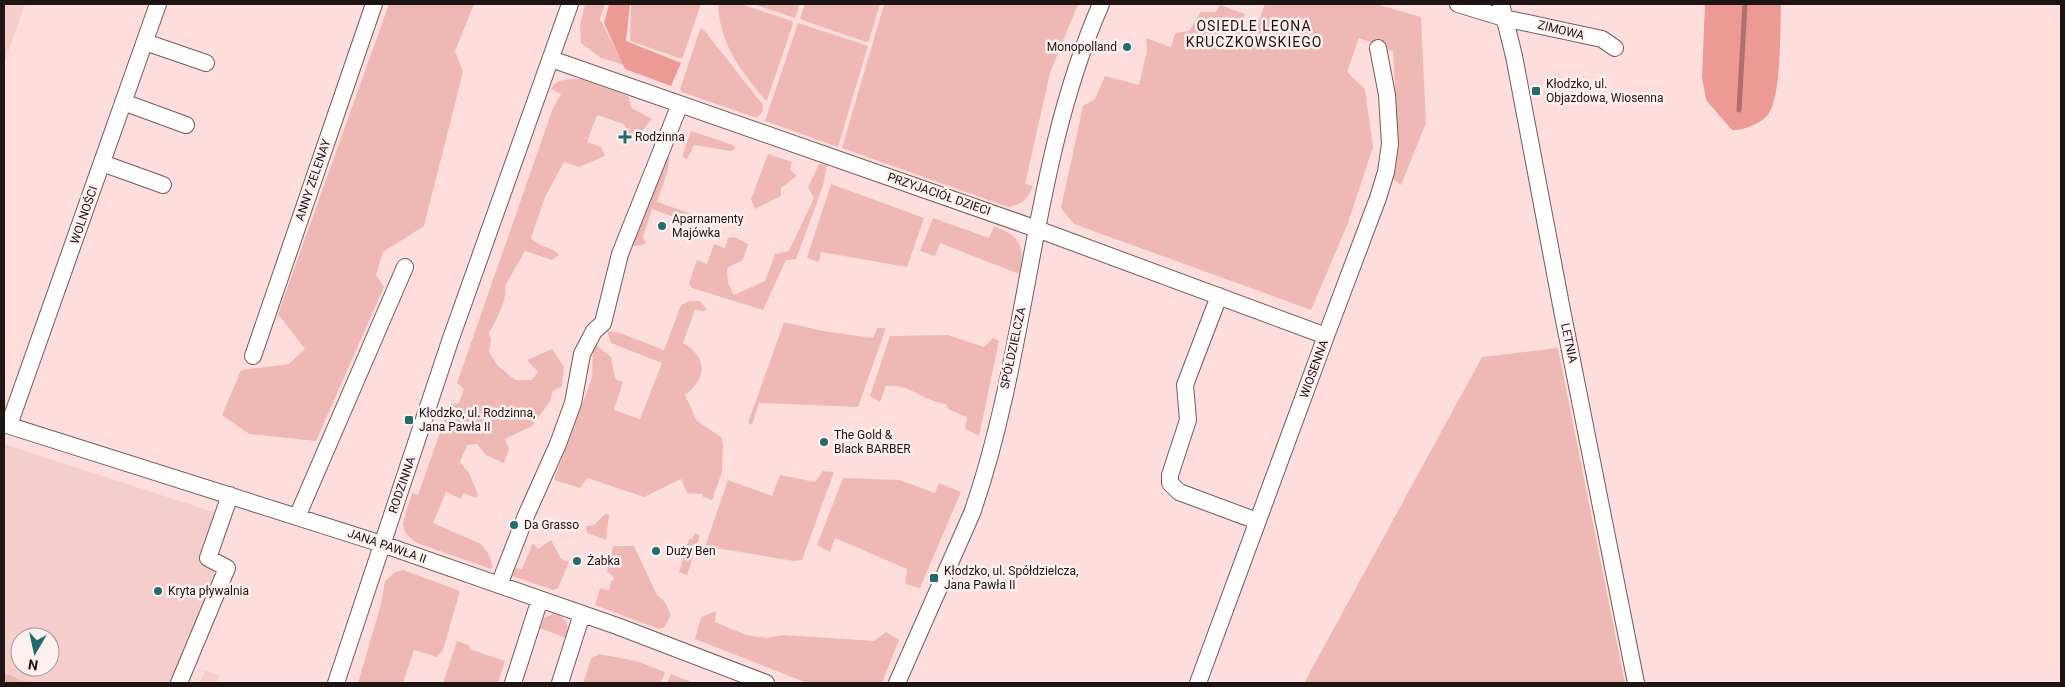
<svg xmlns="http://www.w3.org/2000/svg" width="2065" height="687" viewBox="0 0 2065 687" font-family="Roboto,sans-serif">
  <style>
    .built { fill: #f5cecc; fill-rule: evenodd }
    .green { fill: #f0b8b5 }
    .forest { fill: #ed9a97 }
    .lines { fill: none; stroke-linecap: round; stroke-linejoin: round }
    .stream { stroke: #ae706e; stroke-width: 5 }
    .minor-casing { stroke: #745a59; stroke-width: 18 }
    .minor { stroke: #fff; stroke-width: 16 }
    .poi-dot { fill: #206c71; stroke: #fdf0ef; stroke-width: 2 }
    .labels { text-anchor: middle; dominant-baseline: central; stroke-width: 5; stroke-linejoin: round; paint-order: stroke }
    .street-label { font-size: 12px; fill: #1f1414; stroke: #fdf0ef }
    .poi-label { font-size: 12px; fill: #1f1414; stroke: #fdf0ef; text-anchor: start }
    .neighbourhood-label { font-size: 14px; letter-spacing: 1px; fill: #1f1414; stroke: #fdf0ef }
  </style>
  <rect width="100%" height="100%" fill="#fddedc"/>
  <!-- built -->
  <path class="built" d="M4,4H25L4,64Z
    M4,444L232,518L217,559L227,564L183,683H4ZM20,637H50V667H20Z
    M205,670L219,676L216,683H200Z"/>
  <!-- green -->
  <path class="green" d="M389,4H474L455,51L463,72L424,226L383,252L376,275L384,287L316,441L249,434L222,415L241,370L289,364L305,349L278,314Z
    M585,4H605L600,19L624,65L601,58L581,43L580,27Z
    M631,4H701L682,59L630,41Z
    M718,4H740L792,21L793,24L767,100H765C740,69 720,45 718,4Z
    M753,4H800L795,18Z
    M805,4H880L869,41L866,42L802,20L800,18Z
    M884,4H1078L1050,73L1025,184L1033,186C1028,199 1022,205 1008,207L842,148Z
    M1265,4H1376L1421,17L1426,123L1401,185L1391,177L1398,140L1393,51L1359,38L1347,72L1365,89L1373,147L1348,223L1311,310L1074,224L1061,208L1083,106L1095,99L1105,76L1139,85L1147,51L1146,38L1171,47L1175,33L1189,31L1201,12H1216L1220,5L1245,14L1240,26L1255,31Z
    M798,23L868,46L838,147L765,121Z
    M700,29L704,30L763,105V111L757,118L682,92L680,89Z
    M580,79L628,96L632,108L652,119L643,130L630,137L624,124L597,115L587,142L601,147L605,156L579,167L564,162L545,197L531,238C539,248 552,246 559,255L552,260L525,251L505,286C508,300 496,320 489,333L491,340L489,352L497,365L515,380H532L538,372L527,360L552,349L564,367L562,386L552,392L551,400L532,426L505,439L509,449L504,463L486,455L477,444L467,445L460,462L469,473L478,494L477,498L463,493L461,499L446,492L433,523L481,544L488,553L493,567L491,569L417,543C410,538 403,533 403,523L412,493L418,495L450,404L459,403L464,389L457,383L553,108L561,94L551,89C556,78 570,79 580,79Z
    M691,131L733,145L736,148L731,151L694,145L687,159L682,157Z
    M664,154L669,157L668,170L657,202L704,218L708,221L703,224L680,219L652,209L643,237L646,244L628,247Z
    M768,154L792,162L790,170L797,176L781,188V196L755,209L751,199Z
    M819,164L827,165L823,186L796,259L786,260L763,310L692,288L689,283L697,260L707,264L714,244L725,248L728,238L734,237L748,244L743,260L727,268L728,283L734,295L765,281L775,254L789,251L814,198L808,187Z
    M831,184L924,218L907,267L821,252L819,262L807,258Z
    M933,218L989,238L994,226C1020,236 1026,246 1019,274L940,243L935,256L920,251Z
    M689,301H700L707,309L704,311L695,310L683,343C708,357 707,379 685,395L697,421L721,437L723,444L722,472L712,500L703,497V494L687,493L681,479L644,497L587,478L580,488L554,480L592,378L593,349L596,345L611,357L615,379L623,382L614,410L640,419L662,363L611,343L607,331L620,333L664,350L681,305Z
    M784,322L823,331L873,338L877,328H886L858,407L759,403L752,425L748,423Z
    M948,335L984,347L993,338L999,341L979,436L965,429L967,417L948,409L946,404C941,403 936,402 931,400C914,394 907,384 886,386L880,402L870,396L890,336Z
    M1558,348L1625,683H1304L1482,357Z
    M823,471L834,472L802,560L794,561L716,548L710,558L703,553L728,480L772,496L780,475L815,482Z
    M843,478L899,480L935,493L939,483L961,492L920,588L905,584L907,569L835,538L830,552L817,545Z
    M605,514L609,515L606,540L587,533L586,526L594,525Z
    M695,533L700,535L687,575L679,572L689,539H692Z
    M551,540L561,559L569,562L558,588L553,590L512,576L514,568L522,569L533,543L538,549Z
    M613,546H634L657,595L665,602L671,615L665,627L659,629L595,605L600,588L609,590L611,581L614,580L613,576L607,572Z
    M403,570L460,591L443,650L437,657L414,650L403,683H358L381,604L385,581L394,573Z
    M716,611L715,622L746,635L766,638L784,635L874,641L886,632L899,640L882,683H807L695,639L701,617Z
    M553,614C567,616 570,626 566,638L540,628L544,618Z
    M457,641L468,645L472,650L505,661L498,683H443Z
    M599,654L636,661L665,672L661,683H583L591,659Z
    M4,673L29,683H4Z
    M671,674L694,683H667Z"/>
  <!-- forest -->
  <path class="forest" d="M609,4H630L626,41L681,63L671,86L625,69L604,23Z
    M1705,4H1781C1780,27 1782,99 1767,116C1759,124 1743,131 1732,130L1706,100L1702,77Z"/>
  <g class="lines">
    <!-- stream -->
    <path class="stream" d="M1739,110L1745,4"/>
    <defs>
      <path id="minor" d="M1458,4L1504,18L1602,39L1615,48
        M1501,4L1514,56L1561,305L1636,683
        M145,42L206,63
        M551,59L1037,229L1326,336
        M123,102L186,125
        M102,163L163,185
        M1219,296L1185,385L1188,420L1170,475V483L1179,492L1257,521
        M253,356L374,4
        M4,424L382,544L617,626L766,683
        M9,425L158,4
        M297,517L405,267
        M499,585L525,518L558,444L573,403L582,354L594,331L603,323L620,254L680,104
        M179,683L227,568L208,558L230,495
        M336,683L450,341L570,4
        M513,683L540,599
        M560,683L582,614
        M897,683L972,513C1030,347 1030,165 1101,4
        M1198,683L1326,336L1378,198L1386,172L1390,144L1387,95L1378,48"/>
    </defs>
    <!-- minor casing -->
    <use href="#minor" class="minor-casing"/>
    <!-- minor -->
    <use href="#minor" class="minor"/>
  </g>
  <!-- markers -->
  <g class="poi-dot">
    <circle cx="1127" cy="47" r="5"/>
    <rect x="1531" y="86" width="10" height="10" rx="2.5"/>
    <path d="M622.5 129.5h5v5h5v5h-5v5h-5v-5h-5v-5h5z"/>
    <circle cx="662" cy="226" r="5"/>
    <rect x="404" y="415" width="10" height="10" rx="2.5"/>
    <circle cx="824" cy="442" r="5"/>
    <circle cx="514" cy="525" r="5"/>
    <circle cx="656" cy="551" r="5"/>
    <circle cx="577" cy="561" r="5"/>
    <rect x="929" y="573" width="10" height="10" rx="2.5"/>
    <circle cx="158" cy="591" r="5"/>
  </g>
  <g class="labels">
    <!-- street labels -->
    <g class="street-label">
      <text transform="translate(1561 30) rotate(14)">ZIMOWA</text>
      <text transform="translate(313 180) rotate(-71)">ANNY ZELENAY</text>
      <text transform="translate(939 194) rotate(19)">PRZYJACIÓŁ DZIECI</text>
      <text transform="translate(84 215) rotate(-71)">WOLNOŚCI</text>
      <text transform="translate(1569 343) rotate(78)">LETNIA</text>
      <text transform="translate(1013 348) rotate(-78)">SPÓŁDZIELCZA</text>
      <text transform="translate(1314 369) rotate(-70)">WIOSENNA</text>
      <text transform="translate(402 485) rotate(-71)">RODZINNA</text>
      <text transform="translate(387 546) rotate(19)">JANA PAWŁA II</text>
    </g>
    <!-- poi labels -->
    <g class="poi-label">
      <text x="1117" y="47" text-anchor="end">Monopolland</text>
      <text x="1546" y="84">Kłodzko, ul.<tspan x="1546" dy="14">Objazdowa, Wiosenna</tspan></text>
      <text x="635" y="137">Rodzinna</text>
      <text x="672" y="219">Aparnamenty<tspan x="672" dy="14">Majówka</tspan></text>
      <text x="419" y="413">Kłodzko, ul. Rodzinna,<tspan x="419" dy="14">Jana Pawła II</tspan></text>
      <text x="834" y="435">The Gold &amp;<tspan x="834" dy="14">Black BARBER</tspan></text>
      <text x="524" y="525">Da Grasso</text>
      <text x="666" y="551">Duży Ben</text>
      <text x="587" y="561">Żabka</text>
      <text x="944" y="571">Kłodzko, ul. Spółdzielcza,<tspan x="944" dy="14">Jana Pawła II</tspan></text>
      <text x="168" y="591">Kryta pływalnia</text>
    </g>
    <!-- neighbourhood labels -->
    <g class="neighbourhood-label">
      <text x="1254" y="26">OSIEDLE LEONA<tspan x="1254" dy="16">KRUCZKOWSKIEGO</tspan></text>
    </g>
  </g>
  <!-- border -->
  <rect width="2065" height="687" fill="none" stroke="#1f1414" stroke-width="10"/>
  <!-- north arrow -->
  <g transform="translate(35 652) rotate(189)"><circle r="24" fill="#fdf0ef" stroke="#a49897"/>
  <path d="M0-4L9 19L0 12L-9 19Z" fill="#206c71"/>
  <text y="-8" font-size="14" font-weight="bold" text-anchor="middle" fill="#1f1414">N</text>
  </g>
</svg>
